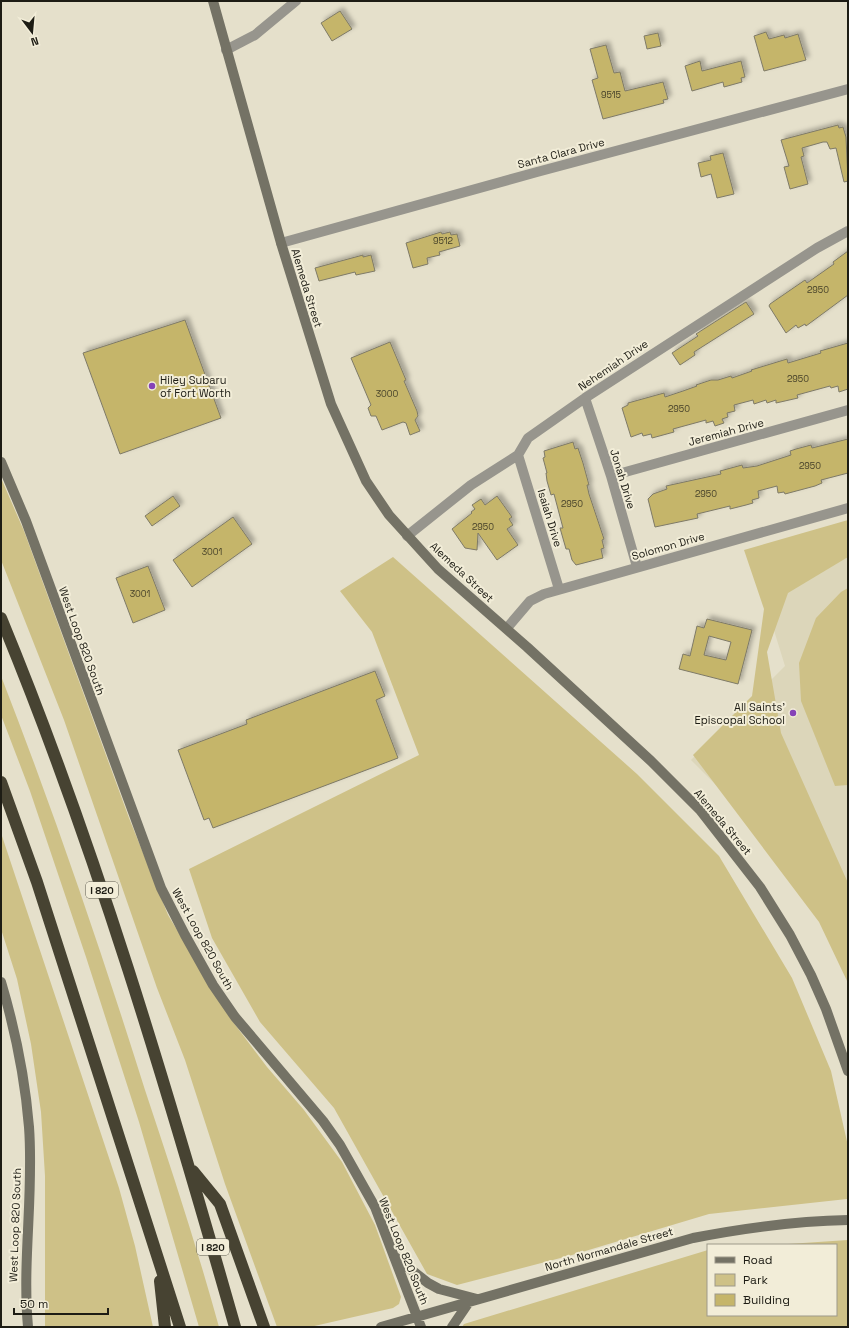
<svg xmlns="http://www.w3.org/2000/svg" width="849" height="1328" viewBox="0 0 849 1328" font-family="'Space Grotesk',sans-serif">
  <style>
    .built { fill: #dcd6ba }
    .green { fill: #cec187 }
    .building { fill: #c5b56a; stroke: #7e7a67; fill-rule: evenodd; filter: url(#shadow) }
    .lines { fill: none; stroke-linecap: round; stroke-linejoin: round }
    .street { stroke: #97958d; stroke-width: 10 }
    .secondary { stroke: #747265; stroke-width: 10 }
    .highway { stroke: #474332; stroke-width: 12 }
    .poi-dot { fill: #8542b7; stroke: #f2edd8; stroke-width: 1.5 }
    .labels { text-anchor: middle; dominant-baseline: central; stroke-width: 4; stroke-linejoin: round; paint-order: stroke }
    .number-label { font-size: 9px; fill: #47422a }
    .shield { fill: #f2edd8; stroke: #5d5b4f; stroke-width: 1 }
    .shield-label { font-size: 10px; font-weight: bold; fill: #1d1c14 }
    .street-label { font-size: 11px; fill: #1d1c14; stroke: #f2edd8 }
    .poi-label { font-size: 11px; fill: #1d1c14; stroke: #f2edd8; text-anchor: start }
  </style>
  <defs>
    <filter id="shadow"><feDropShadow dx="3.5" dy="-3.5" stdDeviation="2" flood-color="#0004"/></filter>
  </defs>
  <rect width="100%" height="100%" fill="#e5e0cb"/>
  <!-- built -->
  <path class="built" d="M848,524V977L817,916L723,792L691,760L785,666L750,553Z"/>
  <!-- green -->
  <path class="green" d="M1,478L24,531L129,818L168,915L230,1018L267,1067L304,1110L342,1162L375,1225L401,1297L399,1304L393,1308L310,1327H277L225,1184L185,1060L157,988L64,720L1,560Z
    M848,520V557L788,593L767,652L781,733L848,883V983L819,922L693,755L752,696L764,609L744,550Z
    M393,557L637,774L719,856L792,978L831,1071L848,1146L847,1199L709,1214L572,1255L457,1285L427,1274L334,1108L260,1022L212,938L189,869L419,755L372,632L340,591Z
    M848,588V785L835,786L801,701L799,663L816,618L841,592Z
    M1,676C54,812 101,950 145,1090C171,1168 197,1247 219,1327H199L139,1122L86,957L30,791L1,715Z
    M1,833L119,1188L135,1246L153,1327H45V1176L41,1112L31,1044L17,979L1,929Z
    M848,1240L847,1327H462L464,1324L708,1250V1315H836V1245H773Z"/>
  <!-- building -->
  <path class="building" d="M340,11L352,29L332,41L321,23Z
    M766,32L769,39L784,35L785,38L798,34L806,60L764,71L754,36Z
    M658,33L661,46L647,49L644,36Z
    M606,45L614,73L620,72L625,91L663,82L668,99L663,100L664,103L603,119L592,80L598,78L590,49Z
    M700,61L702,71L741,61L745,77L741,78L742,82L724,87L723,82L692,91L685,66Z
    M838,125L839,128L843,127L846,137L848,181L844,182L836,148L830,149L827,142H823L802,148L804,156L801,157L808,184L790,189L784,167L789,166L781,140Z
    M723,153L734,194L717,198L711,174L701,177L698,163L711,160L710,156Z
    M441,232L442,234L450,232L451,235L457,234L460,246L439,252L440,255L427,258L428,264L413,268L406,243Z
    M848,251V295L806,326L805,324L798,328L796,325L786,333L769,306L770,304L805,280L807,283L834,264L833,262Z
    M363,255V257L371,255L375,271L356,275L355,272L319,281L315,268Z
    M746,302L754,314L694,352L695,355L680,365L672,353L698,336L696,334Z
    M185,320L221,418L120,454L83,353Z
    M390,342L406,380L404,381L417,411L418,416L415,420L420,431L410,435L406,423L403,422L382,430L376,416H371L368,408L371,405L351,358Z
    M848,343V389L839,392L838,386L831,388L830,386L797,395L798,398L776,403V400L767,403L766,400L754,404L753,400L734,405L735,411L727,413L728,417L722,419L724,423L715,426L713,421L706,423V420L673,429L674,432L652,438L651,434L643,436L642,433L631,437L622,408L628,405V403L664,393L665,397L683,391L697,386L696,385L711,380H718L731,376L732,378L752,371L751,370L787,359L788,363L821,353L820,351Z
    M848,439V473L821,480L822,483L815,486L785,494L784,492L778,493L777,486L758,491L759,498L752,500L753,503L746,505L730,509V506L697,514L698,518L655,527L648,499L653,494L667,489L666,486L721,474L720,471L742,465L743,468L757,466L791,455L790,451L796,449L811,445L812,448Z
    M573,442L575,449L578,448L583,463L589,485H587L589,494L604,539L602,540L604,548L601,549L603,558L576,565L572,560L569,549H566L560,528H563L554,494L551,495L547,481L546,473H547L543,458L545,457L544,451Z
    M173,496L180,506L152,526L145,516Z
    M497,496L512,517L509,519L513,525L507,529L518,545L497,560L478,533L477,550L465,548L452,529L472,513L471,512L475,509L472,505L481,499L485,505Z
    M233,517L252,544L192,587L173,560Z
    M148,566L165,610L133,623L116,578Z
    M707,619L752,630L738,684L679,669L683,654L690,656L697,626L704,628ZM709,636L731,642L726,660L704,655Z
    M375,671L385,696L376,700L398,758L213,828L209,818L204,820L178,750L247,724L246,720Z"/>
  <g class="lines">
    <!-- street -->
    <path class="street" d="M226,50L255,35L296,1
      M281,243L537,172L848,89
      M585,398L611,476L637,567
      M518,455L559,589
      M611,476L848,410
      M407,536L471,485L518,455L528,438L585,398L817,248L848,231
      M507,628L530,601L544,594L848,508"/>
    <!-- secondary -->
    <path class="secondary" d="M213,1L281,243L331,404L366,481L389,515L438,569L527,647L651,761L700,810L760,887L790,935L811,975L826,1009L848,1071
      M1,462L26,521L161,888L185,935L213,985L235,1017L323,1121L340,1145L375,1207L421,1327
      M1,982C15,1029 25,1078 29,1127C34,1194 22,1260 28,1327
      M395,1257L428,1283L439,1289L477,1299
      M381,1327L693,1238C744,1228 796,1221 848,1220
      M452,1327L469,1302"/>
    <!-- highway -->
    <path class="highway" d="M1,618C96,848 167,1088 235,1327
      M1,782L37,882L180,1327
      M193,1171L220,1204L264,1327
      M160,1281L165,1327"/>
  </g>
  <!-- markers -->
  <g class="poi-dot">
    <circle cx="152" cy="386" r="4"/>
    <circle cx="793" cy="713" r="4"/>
  </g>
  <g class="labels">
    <!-- number labels -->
    <g class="number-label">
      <text x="611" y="95">9515</text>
      <text x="443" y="241">9512</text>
      <text x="818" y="290">2950</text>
      <text x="798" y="379">2950</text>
      <text x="387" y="394">3000</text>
      <text x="679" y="409">2950</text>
      <text x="810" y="466">2950</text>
      <text x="706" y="494">2950</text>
      <text x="572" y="504">2950</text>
      <text x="483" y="527">2950</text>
      <text x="212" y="552">3001</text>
      <text x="140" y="594">3001</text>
    </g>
    <!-- shield labels -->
    <g class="shield">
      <rect x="86" y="882" width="32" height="16" rx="3"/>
      <rect x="197" y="1239" width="32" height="16" rx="3"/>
    </g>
    <g class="shield-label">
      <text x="102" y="890">I 820</text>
      <text x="213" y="1247">I 820</text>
    </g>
    <!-- street labels -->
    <g class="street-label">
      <text transform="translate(561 153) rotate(-15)">Santa Clara Drive</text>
      <text transform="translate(307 288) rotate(73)">Alemeda Street</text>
      <text transform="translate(613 365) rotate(-34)">Nehemiah Drive</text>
      <text transform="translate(726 432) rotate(-15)">Jeremiah Drive</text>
      <text transform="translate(623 479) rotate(73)">Jonah Drive</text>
      <text transform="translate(550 518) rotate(73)">Isaiah Drive</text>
      <text transform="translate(668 546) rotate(-16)">Solomon Drive</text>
      <text transform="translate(462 572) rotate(43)">Alemeda Street</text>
      <text transform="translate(82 641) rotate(70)">West Loop 820 South</text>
      <text transform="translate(723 822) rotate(50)">Alemeda Street</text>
      <text transform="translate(203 939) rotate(61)">West Loop 820 South</text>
      <text transform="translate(15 1225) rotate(-88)">West Loop 820 South</text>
      <text transform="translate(609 1249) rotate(-16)">North Normandale Street</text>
      <text transform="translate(404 1251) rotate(68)">West Loop 820 South</text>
    </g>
    <!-- poi labels -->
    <g class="poi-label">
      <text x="160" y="380">Hiley Subaru<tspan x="160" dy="13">of Fort Worth</tspan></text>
      <text x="785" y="707" text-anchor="end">All Saints'<tspan x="785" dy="13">Episcopal School</tspan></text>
    </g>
  </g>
  <!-- border -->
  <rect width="849" height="1328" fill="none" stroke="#1d1c14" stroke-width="4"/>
  <!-- legend -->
  <rect x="707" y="1244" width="130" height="72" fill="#f2edd8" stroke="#9d998a"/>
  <rect x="715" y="1257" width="20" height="6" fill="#747265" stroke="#9d998a"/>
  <text x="743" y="1264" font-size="12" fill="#1d1c14">Road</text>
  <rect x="715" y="1274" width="20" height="12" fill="#cec187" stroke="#9d998a"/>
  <text x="743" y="1284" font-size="12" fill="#1d1c14">Park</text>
  <rect x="715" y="1294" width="20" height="12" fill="#c5b56a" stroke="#9d998a"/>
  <text x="743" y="1304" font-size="12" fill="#1d1c14">Building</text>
  <!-- north arrow -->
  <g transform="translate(32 32) rotate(164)" stroke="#f2edd8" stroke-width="3" paint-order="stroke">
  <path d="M0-3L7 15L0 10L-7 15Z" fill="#1d1c14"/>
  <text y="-6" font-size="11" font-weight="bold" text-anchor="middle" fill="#1d1c14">N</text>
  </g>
  <!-- scale -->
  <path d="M14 1308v6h94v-6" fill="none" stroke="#1d1c14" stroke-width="2"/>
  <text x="20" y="1308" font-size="12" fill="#1d1c14" stroke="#f2edd8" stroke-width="3" paint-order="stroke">50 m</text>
</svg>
